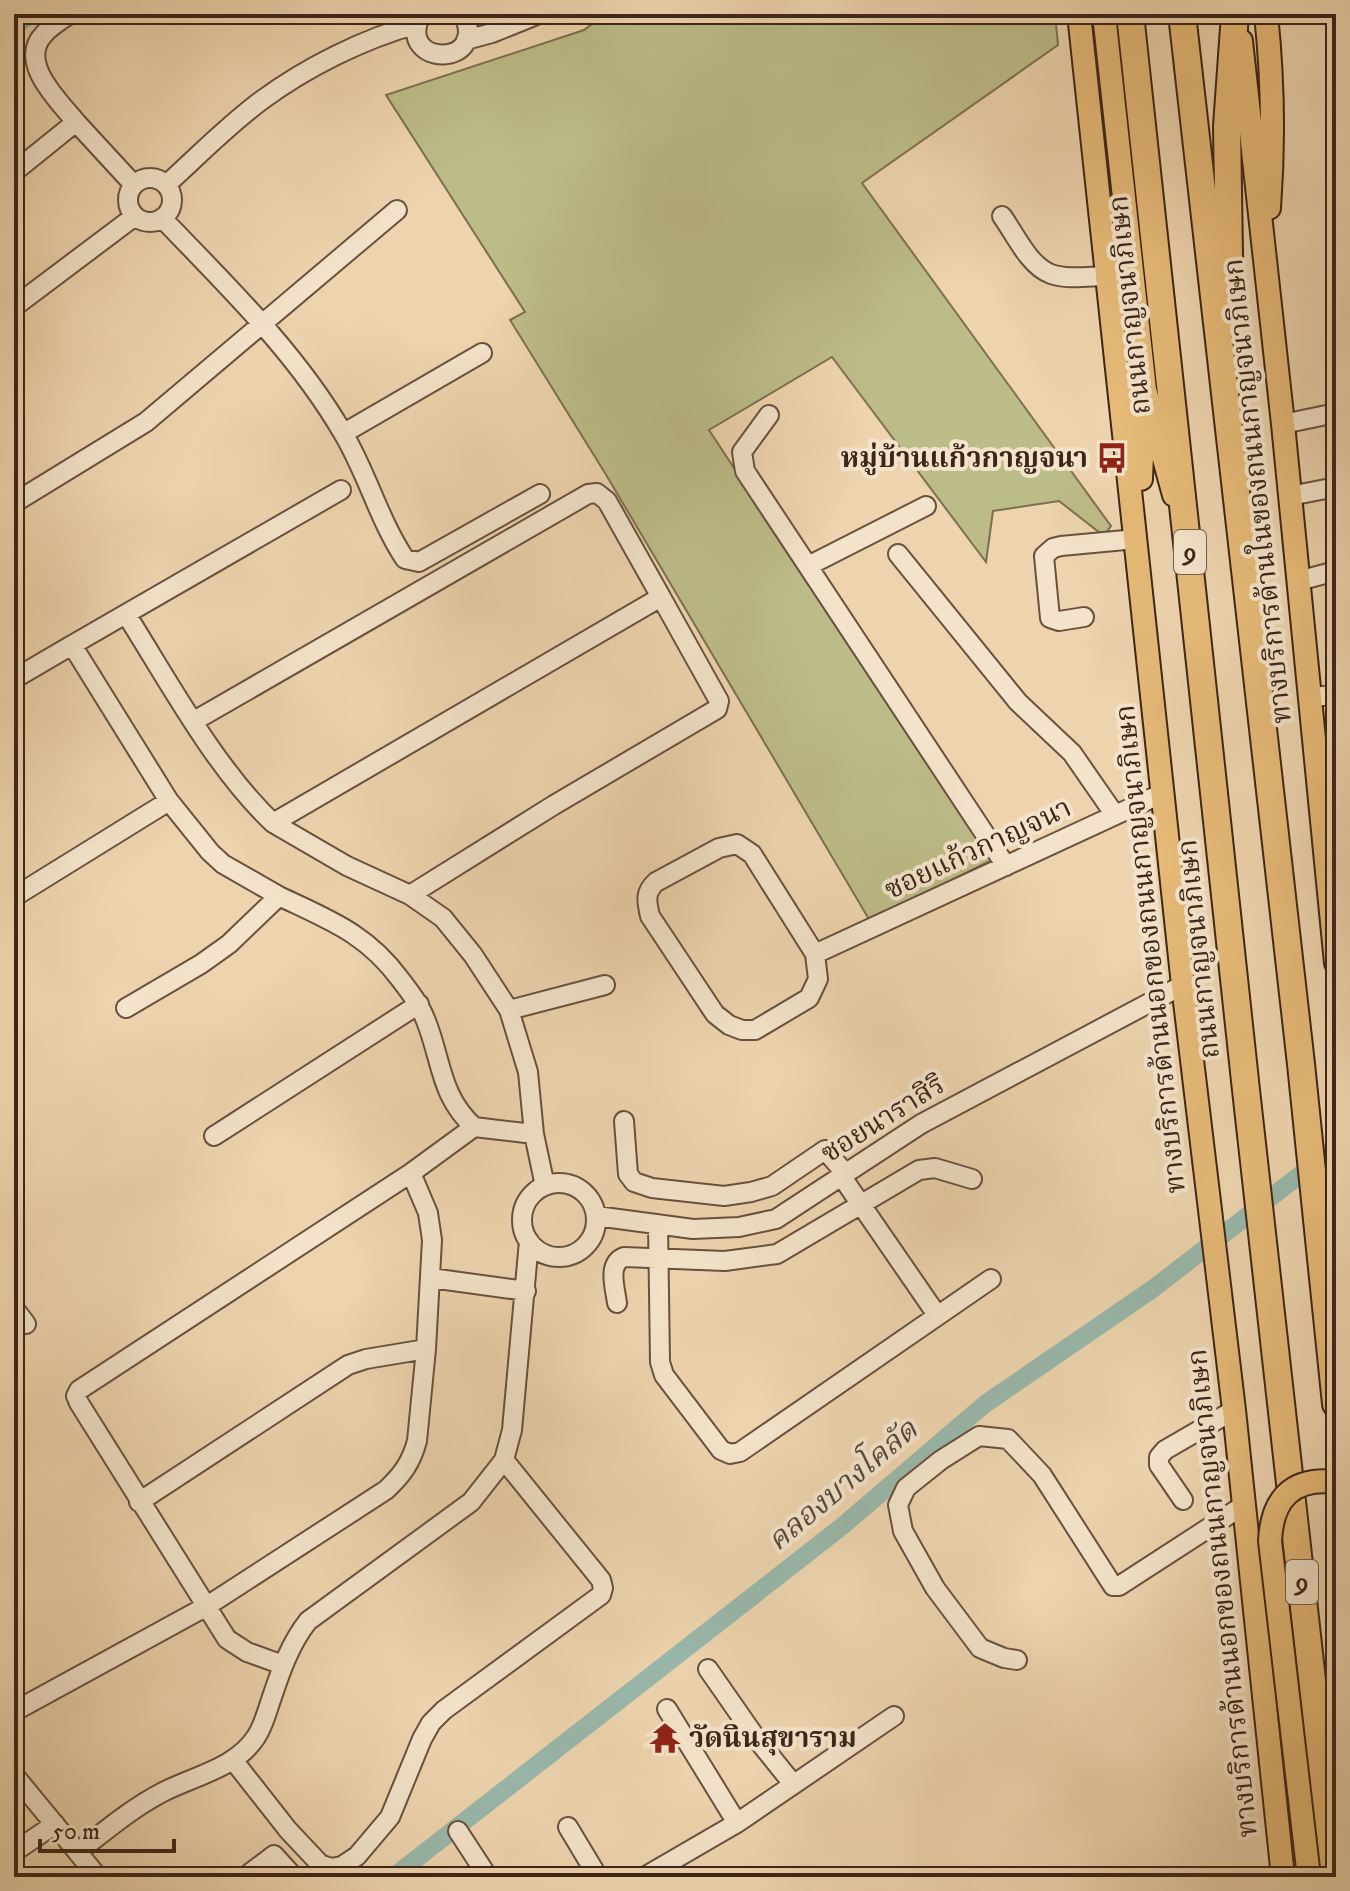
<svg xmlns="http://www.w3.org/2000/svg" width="1350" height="1891" viewBox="0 0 1350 1891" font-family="'IM FELL DW Pica','Noto Serif Thai',serif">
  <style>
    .green { fill: #bcbc88; stroke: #7c7050; stroke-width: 2 }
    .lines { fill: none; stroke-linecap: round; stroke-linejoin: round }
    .canal { stroke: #99b8ab; stroke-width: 18 }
    .minor-casing { stroke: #69513e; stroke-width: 22 }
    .major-casing { stroke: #3d2519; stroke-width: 26 }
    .highway-casing { stroke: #3d2519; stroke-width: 30 }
    .minor { stroke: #f3e3ca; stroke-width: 18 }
    .major { stroke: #e6ba77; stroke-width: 22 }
    .highway { stroke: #e6ba77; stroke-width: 26 }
    .major-bridge-casing { stroke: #3d2519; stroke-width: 26; stroke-linecap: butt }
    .major-bridge { stroke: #e6ba77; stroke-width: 22 }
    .labels { text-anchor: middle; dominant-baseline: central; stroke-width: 8; stroke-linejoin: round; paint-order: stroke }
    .shield { fill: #f3e3ca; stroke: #745e4e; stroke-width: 2 }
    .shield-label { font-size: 26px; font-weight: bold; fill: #3d2519 }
    .street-label { font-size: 28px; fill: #3d2519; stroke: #f3e3ca }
    .poi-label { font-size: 28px; font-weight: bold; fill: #3d2519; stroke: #f3e3ca; text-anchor: end }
    .water-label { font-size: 30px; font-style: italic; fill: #544a3e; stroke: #f3e3ca }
  </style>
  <rect width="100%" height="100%" fill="#edd4ae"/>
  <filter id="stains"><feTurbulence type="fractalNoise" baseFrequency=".0025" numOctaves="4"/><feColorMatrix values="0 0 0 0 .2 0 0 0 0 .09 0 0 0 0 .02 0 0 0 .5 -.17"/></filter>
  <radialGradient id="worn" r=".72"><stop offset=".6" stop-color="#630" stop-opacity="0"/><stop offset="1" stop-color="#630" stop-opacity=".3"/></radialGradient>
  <!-- green -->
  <path class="green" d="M605,14H1055L1058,45L862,183L1111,526L1104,536L1059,501L993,511L986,562L832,357L709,430L992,860L870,921L605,473L510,320L525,312L386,95L584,30Z"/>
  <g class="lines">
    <!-- canal -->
    <path class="canal" d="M14,27L31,14
      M393,1877L840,1528L985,1404L1154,1288L1336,1147"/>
    <defs>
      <path id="minor" d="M70,14C61,20 51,26 44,34C17,62 59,101 76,122
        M420,17C397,67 490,68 463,14
        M466,40L492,33L539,14
        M14,172L76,122L134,185
        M128 200a22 22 0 1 1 44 0a22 22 0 1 1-44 0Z
        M166,185C197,157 228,125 262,100C307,67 363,39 417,24
        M1002,216C1015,234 1029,266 1051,274C1068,280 1090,276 1108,276
        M162,218C227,286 295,351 343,433C367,473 379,520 405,559L419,562L540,494
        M14,307L135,216
        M769,415L742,452L745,471L1006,866
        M1283,424L1336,413
        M344,433L482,353
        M1290,496L1336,487
        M14,503L146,422L397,210
        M898,554L1018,702L1072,753L1115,815
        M808,566L926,506
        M1298,581L1336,571
        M126,614C169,682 215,768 273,823L661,597L719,701L717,709L554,805L410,895L443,918L473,955L509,1010L528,1072L534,1134
        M1084,617L1059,621L1050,618L1044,556L1053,548L1061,546L1136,539
        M72,645L341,490
        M14,679L72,645L169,801
        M1309,697L1336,695
        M194,721L588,494L597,493L607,501L661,597
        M273,823L347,866L410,895
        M14,897L169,801L210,852L223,864L279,896
        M815,954L818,979L809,998L755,1030H742L729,1025L715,1014L650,916C647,902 644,893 656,882L719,848L737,844L752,854L815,954L1163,793
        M126,1008L201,964L229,944L279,896C329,920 366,933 400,979C410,992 420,1005 426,1021C442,1061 440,1096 474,1127
        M509,1010L605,985
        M624,1121L628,1174L634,1182L652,1188L724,1196L751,1192L772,1186L825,1150L846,1174
        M214,1136L419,1004
        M842,1177L937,1315
        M522 1220a37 37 0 1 1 74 0a37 37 0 1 1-74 0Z
        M596,1216L693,1229L739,1227L776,1219L921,1124L1183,985
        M658,1224L660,1362L664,1375L721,1450L730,1454L740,1452L991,1279
        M431,1278L526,1291
        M617,1303C615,1287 607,1264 624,1257L725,1261L777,1254L919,1170L935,1168L972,1179
        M14,1308L26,1324
        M1183,1500L1159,1465V1457L1165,1450L1234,1410
        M139,1502L348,1365L366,1359L426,1349
        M1017,1660L1004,1658L980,1648L935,1588L903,1531L898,1505L906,1488L941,1460L979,1436L1008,1439L1042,1475L1113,1586H1119L1244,1505
        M283,1665L247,1652L227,1639L79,1403L76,1396L79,1390L411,1173L474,1127L534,1134L545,1186
        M708,1669L756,1738L793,1784
        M667,1709L737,1823
        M15,1711L207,1606L386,1490C402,1475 411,1463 417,1441L426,1349L432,1240L428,1213L411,1173
        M233,1760L288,1830L320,1864L331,1868L342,1866L357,1856L390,1817L422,1739L431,1723L444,1710L601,1595L603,1588L601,1580L504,1460
        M14,1775L98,1877
        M568,1827L598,1877
        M458,1831L488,1877
        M14,1852L55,1824
        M78,1852C105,1831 132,1808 163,1792C194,1776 236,1768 256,1737C264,1725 267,1711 272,1697C281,1670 290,1644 308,1621L471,1502L504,1460L512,1430L529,1241
        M245,1877L274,1855L294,1877
        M644,1877L737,1823L894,1716"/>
      <path id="major" d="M1079,14L1183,985L1234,1410L1283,1877
        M1104,14L1145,390L1174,495
        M1266,14C1273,80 1274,142 1269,208
        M1241,41L1283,424L1336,963
        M1141,479L1144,409"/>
      <path id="highway" d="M1130,14L1246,1090L1334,1877
        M1182,14L1301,1064L1336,1404
        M1230,318L1227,126L1235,14"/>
    </defs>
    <!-- minor casing -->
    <use href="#minor" class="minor-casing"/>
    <!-- major casing -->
    <use href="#major" class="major-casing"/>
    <!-- highway casing -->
    <use href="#highway" class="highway-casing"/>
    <!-- minor -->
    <use href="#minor" class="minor"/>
    <!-- major -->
    <use href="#major" class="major"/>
    <!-- highway -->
    <use href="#highway" class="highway"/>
    <defs>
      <path id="major-bridge" d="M1309,1877L1270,1541C1272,1499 1292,1477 1336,1482"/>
    </defs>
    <!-- major-bridge casing -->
    <use href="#major-bridge" class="major-bridge-casing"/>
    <!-- major-bridge -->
    <use href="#major-bridge" class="major-bridge"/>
  </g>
  <!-- icons -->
  <defs>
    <symbol id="bus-bare" viewBox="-9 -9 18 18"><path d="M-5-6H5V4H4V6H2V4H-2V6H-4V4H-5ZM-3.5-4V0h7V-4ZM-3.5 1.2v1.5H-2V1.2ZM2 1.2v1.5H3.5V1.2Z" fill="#8f2418" stroke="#f3e3ca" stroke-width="2.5" paint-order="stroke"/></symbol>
    <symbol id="temple-bare" viewBox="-9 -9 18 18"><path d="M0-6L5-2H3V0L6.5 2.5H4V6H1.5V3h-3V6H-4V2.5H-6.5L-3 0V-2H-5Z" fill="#8f2418" stroke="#f3e3ca" stroke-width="2.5" paint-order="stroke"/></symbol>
  </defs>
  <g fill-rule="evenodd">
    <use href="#bus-bare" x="1090" y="436" width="44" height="44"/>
    <use href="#temple-bare" x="643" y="1716" width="44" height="44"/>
  </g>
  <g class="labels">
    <!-- shield labels -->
    <g class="shield">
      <rect x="1174" y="530" width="32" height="44" rx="6"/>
      <rect x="1286" y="1560" width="32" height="44" rx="6"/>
    </g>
    <g class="shield-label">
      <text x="1190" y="552">9</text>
      <text x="1302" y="1582">9</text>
    </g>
    <!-- street labels -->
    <g class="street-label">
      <text transform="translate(1130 305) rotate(-96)">ถนนกาญจนาภิเษก</text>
      <text transform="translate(1258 491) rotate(-96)">ทางบริการด้านในของถนนกาญจนาภิเษก</text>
      <text transform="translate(978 849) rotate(-25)">ซอยแก้วกาญจนา</text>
      <text transform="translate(1151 949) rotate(-96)">ทางบริการด้านนอกของถนนกาญจนาภิเษก</text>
      <text transform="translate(1199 949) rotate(-96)">ถนนกาญจนาภิเษก</text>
      <text transform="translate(883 1119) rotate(-32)">ซอยนาราสิริ</text>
      <text transform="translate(1223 1593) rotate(-96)">ทางบริการด้านนอกของถนนกาญจนาภิเษก</text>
    </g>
    <!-- poi labels -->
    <g class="poi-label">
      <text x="1088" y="458">หมู่บ้านแก้วกาญจนา</text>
      <text x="689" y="1738" text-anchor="start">วัดนินสุขาราม</text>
    </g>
    <!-- water labels -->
    <g class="water-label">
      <text transform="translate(843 1486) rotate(-40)">คลองบางโคลัด</text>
    </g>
  </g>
  <!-- margin -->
  <rect width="1350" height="1891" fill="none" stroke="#edd4ae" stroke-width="48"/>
  <rect x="16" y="16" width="1318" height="1859" fill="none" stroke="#3d2519" stroke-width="4"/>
  <rect x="24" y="24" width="1302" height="1843" fill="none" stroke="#3d2519" stroke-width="2"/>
  <!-- scale -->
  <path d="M40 1839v12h134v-12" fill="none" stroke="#3d2519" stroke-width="4"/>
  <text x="52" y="1839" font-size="24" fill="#3d2519" stroke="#f3e3ca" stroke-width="6" paint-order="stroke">50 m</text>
  <rect width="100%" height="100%" filter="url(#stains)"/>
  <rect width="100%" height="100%" fill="url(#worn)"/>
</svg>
